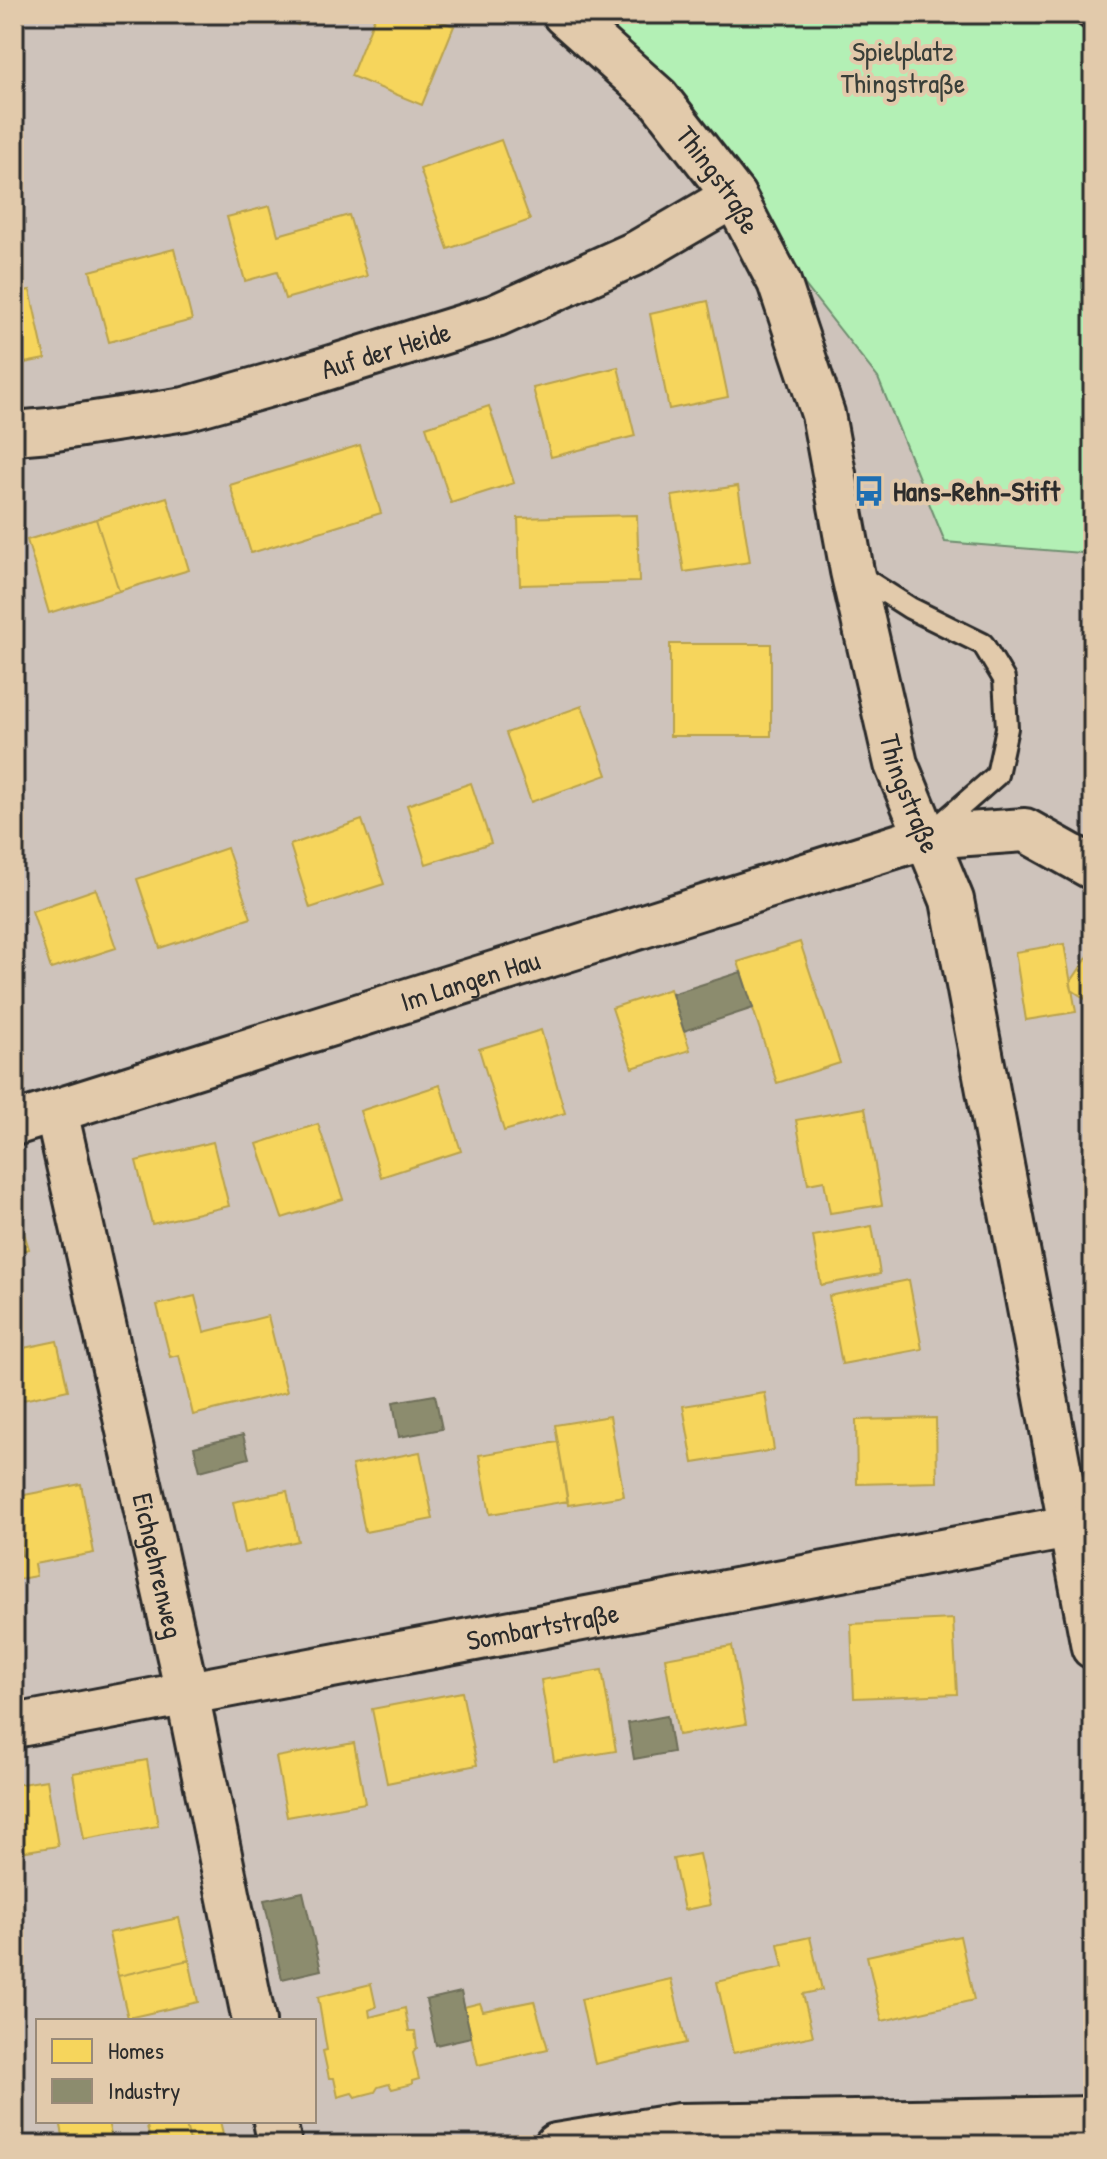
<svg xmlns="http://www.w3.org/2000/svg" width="1107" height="2159" viewBox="0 0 1107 2159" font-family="'Patrick Hand',sans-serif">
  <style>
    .green { fill: #b3f0b5; stroke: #6f8e70; stroke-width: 2 }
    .homes { fill: #f6d55c; stroke: #b9a24d; stroke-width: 2 }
    .industry { fill: #8c8c6e; stroke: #6f6f5a; stroke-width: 2 }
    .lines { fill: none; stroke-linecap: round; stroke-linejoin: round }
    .lane-casing { stroke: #2b2b2b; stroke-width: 26 }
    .street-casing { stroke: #2b2b2b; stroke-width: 48 }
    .lane { stroke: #e2caab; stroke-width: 20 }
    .street { stroke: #e2caab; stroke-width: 42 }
    .labels { text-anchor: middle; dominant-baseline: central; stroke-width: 8; stroke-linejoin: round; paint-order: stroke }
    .park-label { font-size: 28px; fill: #393f39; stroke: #e2caab }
    .street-label { font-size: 28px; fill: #2b2b2b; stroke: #e2caab }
    .poi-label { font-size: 28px; font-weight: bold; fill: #2b2b2b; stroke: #e2caab; text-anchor: start }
  </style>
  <rect width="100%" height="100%" fill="#cec3bb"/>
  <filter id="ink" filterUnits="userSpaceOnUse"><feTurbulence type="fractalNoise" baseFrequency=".0125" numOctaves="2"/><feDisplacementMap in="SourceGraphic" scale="16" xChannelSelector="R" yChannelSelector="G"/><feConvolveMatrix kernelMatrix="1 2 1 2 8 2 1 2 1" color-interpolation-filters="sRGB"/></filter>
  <g filter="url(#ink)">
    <!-- green -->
    <path class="green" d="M564,14H1093V554L945,542L878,378L658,98Z"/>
    <!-- homes -->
    <path class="homes" d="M270,14H302L298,25Z
      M376,14H422L454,26L422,105L351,76Z
      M501,140L530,220L448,249L420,169Z
      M270,206L278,235L349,215L367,276L285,299L277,272L245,281L227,217Z
      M174,249L192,320L109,342L90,271Z
      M30,290L45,359L14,365V293Z
      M708,301L728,397L669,409L650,314Z
      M618,367L635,436L551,457L533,388Z
      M489,406L514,483L451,503L426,427Z
      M360,445L381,513L251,553L230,485Z
      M738,486L750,562L684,572L672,496Z
      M167,497L189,570L119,591L96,519Z
      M637,515L639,582L520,585L518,518Z
      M96,519L119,591L49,613L27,540Z
      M670,644H771V736H670Z
      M582,706L607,775L531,802L506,733Z
      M471,783L491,843L426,864L407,805Z
      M362,820L384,884L310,908L290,845Z
      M227,848L251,918L160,948L137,879Z
      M96,889L116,948L51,969L32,911Z
      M800,942L840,1063L777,1083L738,962Z
      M1064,944L1076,1012L1026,1020L1015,952Z
      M1093,949V1004L1072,990L1070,983Z
      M670,989L690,1050L632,1068L612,1008Z
      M541,1030L565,1113L504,1131L479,1049Z
      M440,1085L461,1151L381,1177L360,1111Z
      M865,1108L882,1205L830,1213L824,1181L808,1184L796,1120Z
      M318,1124L343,1199L282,1218L257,1144Z
      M213,1142L229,1206L152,1224L136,1161Z
      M14,1201L29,1249L14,1253Z
      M1093,1221V1256L1086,1222Z
      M872,1226L880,1274L821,1285L813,1236Z
      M909,1280L922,1349L842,1364L829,1296Z
      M195,1296L204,1332L268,1316L287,1392L193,1415L179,1355L170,1357L157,1305Z
      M57,1341L68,1390L14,1402V1350Z
      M765,1393L774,1450L693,1463L683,1406Z
      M610,1416L624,1496L568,1505L555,1425Z
      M936,1418L937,1482L857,1484L856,1420Z
      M558,1442L568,1501L490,1514L479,1455Z
      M420,1452L433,1519L365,1532L352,1465Z
      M81,1484L94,1553L34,1564L36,1576L14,1580V1557L22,1555L14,1512V1497Z
      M287,1491L298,1541L244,1553L233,1502Z
      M953,1619L957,1694L854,1698L851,1624Z
      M732,1646L746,1724L678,1735L665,1658Z
      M602,1670L616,1751L554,1761L541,1680Z
      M462,1692L477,1765L387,1783L372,1709Z
      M354,1743L365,1803L287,1817L276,1757Z
      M147,1760L158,1826L84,1839L73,1773Z
      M47,1780L58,1846L14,1853V1785Z
      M699,1854L710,1905L684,1910L673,1859Z
      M179,1918L189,1960L118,1976L109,1933Z
      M960,1936L974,2000L882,2021L867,1956Z
      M810,1937L822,1990L803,1994L813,2036L733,2053L717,1982L783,1967L778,1944Z
      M189,1960L198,2002L128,2018L118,1976Z
      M671,1979L686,2043L595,2064L581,1999Z
      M371,1984L376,2007L369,2010L370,2017L405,2008L409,2031H415L417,2048L413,2053L419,2079L412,2081V2084L392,2089L389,2084L378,2087L375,2092L355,2097L352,2093L338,2097L334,2078H329L323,2051L327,2050L318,1997Z
      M534,2001L548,2049L478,2065L464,2007L480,2003L483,2011Z
      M60,2121H108L113,2145H65Z
      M146,2121H185L191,2145H151Z
      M185,2121H220L224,2138L191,2145Z"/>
    <!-- industry -->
    <path class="industry" d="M741,972L753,1008L684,1031L672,994Z
      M1093,1358V1384H1088L1084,1360Z
      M435,1395L442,1429L399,1437L393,1402Z
      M243,1435L249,1458L200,1471L194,1447Z
      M667,1716L673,1752L634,1759L628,1723Z
      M303,1892L321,1970L282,1979L264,1900Z
      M461,1992L471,2037L436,2045L426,2000Z"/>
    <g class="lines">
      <defs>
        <path id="lane" d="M1083,14L1093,21
          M855,573L910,608L983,644L1004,679L1007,728L997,775L934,830"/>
        <g id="street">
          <path id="s1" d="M564,14L658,98L734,196L779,282L823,414L852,571L896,764L952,900L1093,1647"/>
          <path id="s2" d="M14,433L49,430L185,409L309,374L496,316L638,252L734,196"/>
          <path id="s3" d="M56,1111L187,1693L254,2021"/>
          <path id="s4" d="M14,1124L926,837L1025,830L1093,868"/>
          <path id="s5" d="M14,1726L1069,1527"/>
          <path d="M275,2121L280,2145"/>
          <path d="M556,2145L679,2125L1093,2118"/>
        </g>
      </defs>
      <!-- lane casing -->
      <use href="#lane" class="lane-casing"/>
      <!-- street casing -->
      <use href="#street" class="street-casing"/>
      <!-- lane -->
      <use href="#lane" class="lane"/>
      <!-- street -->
      <use href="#street" class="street"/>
    </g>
  </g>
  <!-- icons -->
  <defs>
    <symbol id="bus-bare" viewBox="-9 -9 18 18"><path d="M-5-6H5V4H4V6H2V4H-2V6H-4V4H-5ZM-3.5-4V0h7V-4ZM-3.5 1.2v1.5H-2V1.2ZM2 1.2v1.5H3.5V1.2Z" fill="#1f6fb2" stroke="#e2caab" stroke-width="2.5" paint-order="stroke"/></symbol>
  </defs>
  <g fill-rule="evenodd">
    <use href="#bus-bare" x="847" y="469" width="44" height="44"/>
  </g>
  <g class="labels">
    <!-- park labels -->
    <g class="park-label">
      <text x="903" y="51">Spielplatz<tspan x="903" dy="32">Thingstraße</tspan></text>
    </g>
    <!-- street labels -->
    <g class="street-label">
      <text stroke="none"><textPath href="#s1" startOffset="228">Thingstraße</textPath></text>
      <text stroke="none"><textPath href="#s2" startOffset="382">Auf der Heide</textPath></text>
      <text stroke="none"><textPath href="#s1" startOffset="876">Thingstraße</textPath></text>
      <text stroke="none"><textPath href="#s4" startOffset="478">Im Langen Hau</textPath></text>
      <text stroke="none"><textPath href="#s3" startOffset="466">Eichgehrenweg</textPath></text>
      <text stroke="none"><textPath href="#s5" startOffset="538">Sombartstraße</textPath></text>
    </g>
    <!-- poi labels -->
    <g class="poi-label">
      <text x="893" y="491">Hans-Rehn-Stift</text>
    </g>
  </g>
  <!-- margin -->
  <rect width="1107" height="2159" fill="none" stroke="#e2caab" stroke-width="48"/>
  <rect x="24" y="24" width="1059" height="2111" fill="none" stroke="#2b2b2b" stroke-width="3" filter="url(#ink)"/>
  <!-- legend -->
  <rect x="36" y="2019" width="280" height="104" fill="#e2caab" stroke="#998a78" stroke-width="2"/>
  <rect x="52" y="2039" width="40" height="24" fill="#f6d55c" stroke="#998a78" stroke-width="2"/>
  <text x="108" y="2059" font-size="24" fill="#2b2b2b">Homes</text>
  <rect x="52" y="2079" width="40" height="24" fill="#8c8c6e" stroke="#998a78" stroke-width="2"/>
  <text x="108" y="2099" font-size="24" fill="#2b2b2b">Industry</text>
</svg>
